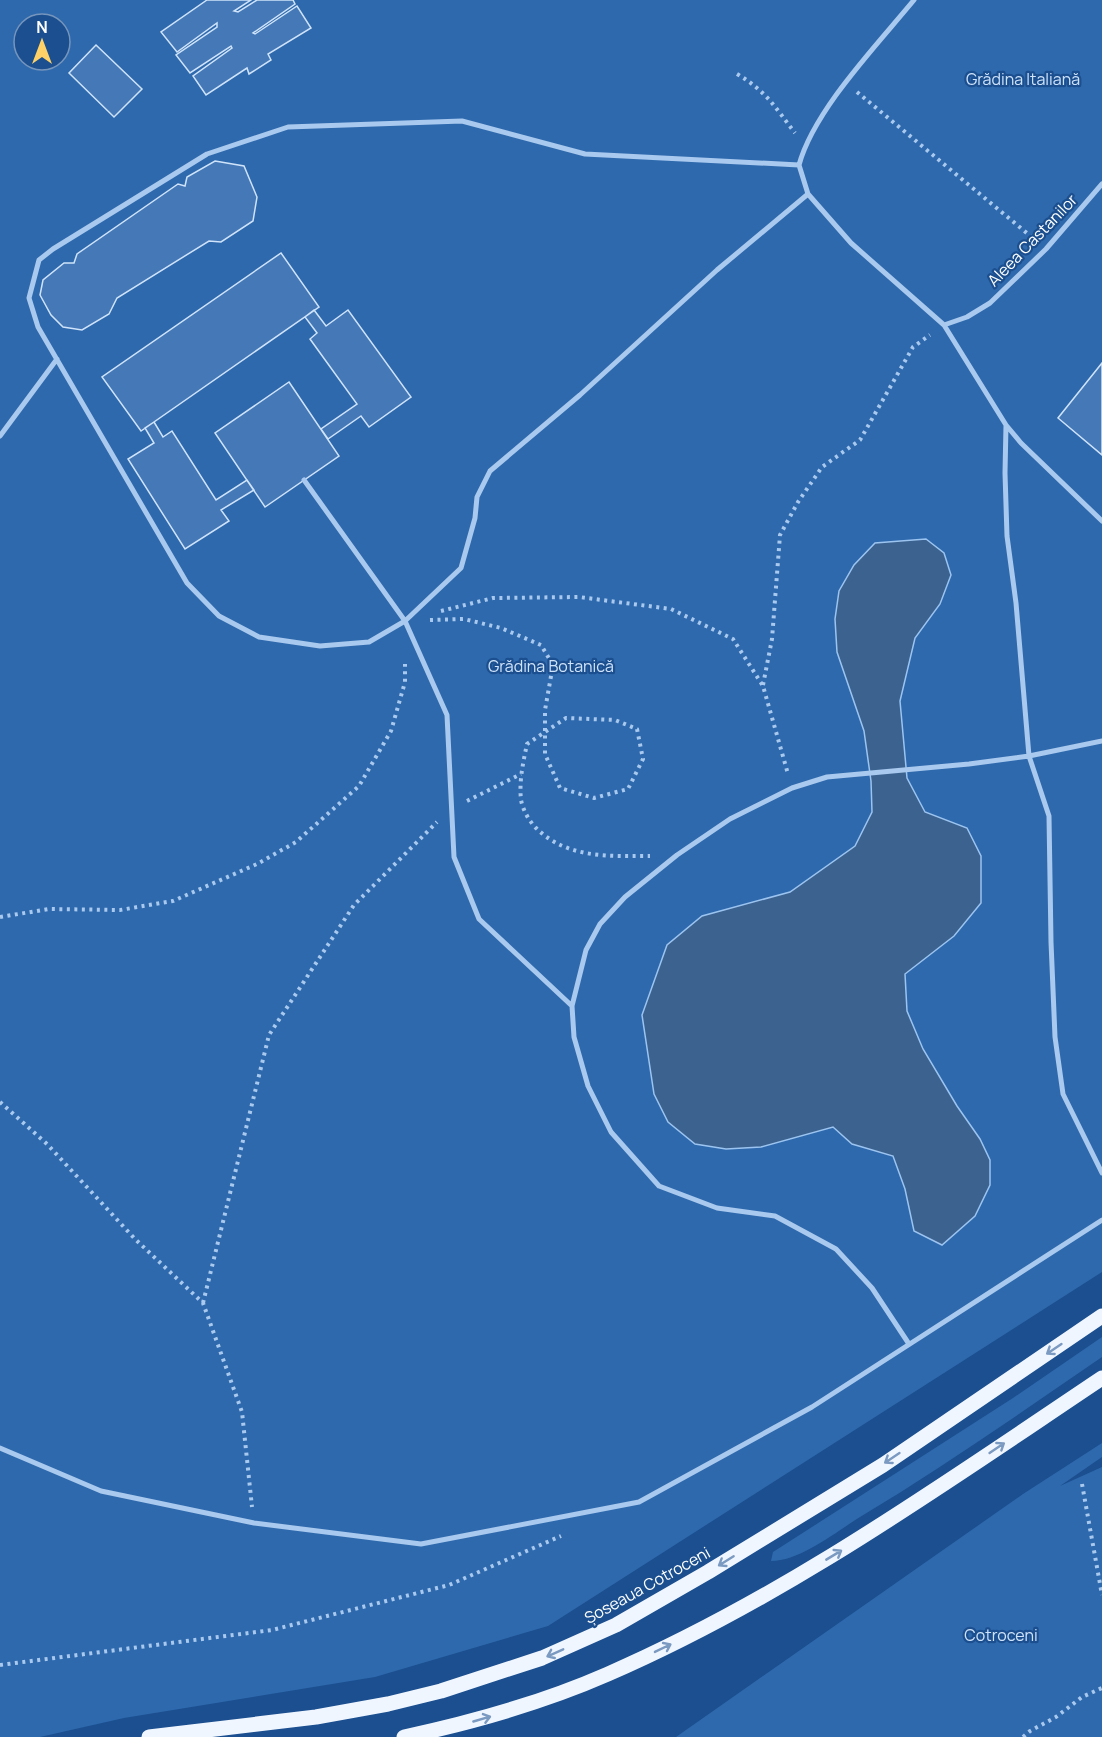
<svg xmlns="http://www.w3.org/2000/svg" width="1102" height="1737" viewBox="0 0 1102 1737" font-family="Manrope,sans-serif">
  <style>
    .green { fill: #2e69ad; fill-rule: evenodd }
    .water { fill: #3c6290; stroke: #9cc4f0; stroke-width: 1.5 }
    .building { fill: #4478b7; stroke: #cfe3fa; stroke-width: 1.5 }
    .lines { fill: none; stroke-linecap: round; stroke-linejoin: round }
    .path { stroke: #a9c9ee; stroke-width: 4; stroke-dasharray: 3 4.5; stroke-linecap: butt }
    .pedestrian { stroke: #a9c9ee; stroke-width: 5 }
    .primary { stroke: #f0f6ff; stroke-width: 15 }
    .oneway { stroke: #7b9ac1 }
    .labels { text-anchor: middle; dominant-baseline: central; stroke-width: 4.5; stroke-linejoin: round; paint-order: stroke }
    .park-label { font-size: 16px; fill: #cfe3fa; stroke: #1b4f8f }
    .street-label { font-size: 16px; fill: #fff; stroke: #1b4f8f }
  </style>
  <rect width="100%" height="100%" fill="#1b4f8f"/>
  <!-- green -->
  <path class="green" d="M0,0H1102V1272L548,1626L375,1677L124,1718L40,1737H0ZM24,24H60V60H24Z
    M1102,1337V1357C1022,1412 943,1467 860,1517C836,1532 800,1561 771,1561L773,1552L1013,1398Z
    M1102,1443V1457L1060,1486L1102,1467V1737H676L1023,1494Z"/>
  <!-- water -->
  <path class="water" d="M926,539L944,553L951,575L940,604L915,638L900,701L907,778L925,812L967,828L981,856V903L954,936L905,974L907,1011L923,1049L957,1106L980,1139L990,1160V1185L975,1216L942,1245L914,1231L905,1189L893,1156L852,1144L833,1127L761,1147L726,1149L695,1144L668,1122L654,1094L642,1015L667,945L702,916L790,892L855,846L872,812L871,781L864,731L837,652L835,619L839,591L854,565L875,543Z"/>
  <!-- building -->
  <path class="building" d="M207,0H251L234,11L238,12L257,0H293L295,4L253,33L255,34L297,6L311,28L268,54L271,60L249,74L247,68L206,95L193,76L232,48L231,46L190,73L176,55L217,27V23L177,52L161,32Z
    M96,45L142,89L114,117L69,73Z
    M215,161L244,166L257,197L253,221L221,242L209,241L117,298L109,314L82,330L63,327L51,315L40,295L43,280L64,263H74L77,254L178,184L185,186L187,177Z
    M281,253L319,307L141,431L102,377Z
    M314,310L326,326L348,310L411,397L369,427L361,416L328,439L321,429L357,404L310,339L317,333L305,317Z
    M1102,363V455L1058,418Z
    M289,382L339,456L265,507L215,433Z
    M154,422L163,437L172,431L216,500L247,480L254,490L221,510L229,521L185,549L128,459L154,443L145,428Z"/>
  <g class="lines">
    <!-- path -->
    <path class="path" d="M737,74C766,91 775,107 795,133
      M857,92L1034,239
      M441,611L493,598L579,597L671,609L733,639L763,686L788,774
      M430,620L464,619L501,628L541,645L553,665L545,710V754L560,788L594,798L628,789L643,759L637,729L615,720L566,718L527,744C523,763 519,781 521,800C523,810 529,821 536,828C568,859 608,856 650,856
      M763,685L772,639L780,535L798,502L822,467L860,440L913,347L930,335
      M467,801L521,774
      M0,917L49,909L120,910L173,901L257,864L296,842L359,786L391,731L405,682V664
      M0,1102L47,1144L135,1239L203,1303L242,1412L252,1507
      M203,1303L269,1035L354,905L437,822
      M1082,1484L1102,1595
      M0,1665L272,1630L449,1585L561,1536
      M1023,1737L1030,1731L1056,1717L1082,1697L1102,1688"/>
    <!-- pedestrian -->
    <path class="pedestrian" d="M799,165C814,110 877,45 914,0
      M808,194L717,270L580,395L490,471L477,497L475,518L461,568L405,621L369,642L320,646L259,637L219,616L187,583L38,327L29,298L39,260L53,249L207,154L288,127L462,121L585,154L799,165L808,194L851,243L944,325L1006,425L1021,443L1102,521
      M944,325L967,317L990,303L1046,249L1102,184
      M1006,425L1005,473L1007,536L1016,603L1029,756L1049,816L1051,942L1055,1037L1063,1094L1102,1173
      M0,436L57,359
      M304,480L405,621L447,715L454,857L479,919L572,1006
      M909,1344L872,1288L836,1249L775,1216L717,1208L659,1186L611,1132L588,1086L574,1037L572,1006L586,950L600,924L625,897L677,855L730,819L792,788L827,777L969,764L1029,756L1102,741
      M0,1448L101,1491L254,1523L421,1544L639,1502L812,1407L1102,1220"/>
    <!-- primary -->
    <path class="primary" d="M149,1737L316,1717L388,1704L441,1691L542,1658L616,1625L708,1572L883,1465L1102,1316
      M404,1737C474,1722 542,1703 608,1674C785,1597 942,1485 1102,1378"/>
  </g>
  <!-- one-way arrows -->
  <defs><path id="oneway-shaft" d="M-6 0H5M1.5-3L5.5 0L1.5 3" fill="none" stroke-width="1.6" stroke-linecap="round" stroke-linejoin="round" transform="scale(1.5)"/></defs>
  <g class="oneway">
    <use href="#oneway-shaft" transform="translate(1054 1349) rotate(146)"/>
    <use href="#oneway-shaft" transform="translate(997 1448) rotate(-34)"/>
    <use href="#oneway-shaft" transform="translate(892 1458) rotate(146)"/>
    <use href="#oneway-shaft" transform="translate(834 1555) rotate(-31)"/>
    <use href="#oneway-shaft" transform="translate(726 1561) rotate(148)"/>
    <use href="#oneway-shaft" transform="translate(663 1648) rotate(-26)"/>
    <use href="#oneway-shaft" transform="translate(555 1653) rotate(156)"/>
    <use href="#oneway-shaft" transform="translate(482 1719) rotate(-16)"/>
  </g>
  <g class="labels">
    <!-- park labels -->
    <g class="park-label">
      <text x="1023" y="79">Grădina Italiană</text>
      <text x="551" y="666">Grădina Botanică</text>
      <text x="1001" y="1635">Cotroceni</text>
    </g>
    <!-- street labels -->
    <g class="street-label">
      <text transform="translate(1032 240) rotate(-46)">Aleea Castanilor</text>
      <text transform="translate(647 1585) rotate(-29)">Șoseaua Cotroceni</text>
    </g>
  </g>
  <!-- north arrow -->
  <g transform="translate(42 42)"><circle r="28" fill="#1b4f8f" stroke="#7695bc" stroke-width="1.5"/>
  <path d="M0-4.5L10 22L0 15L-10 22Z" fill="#ffd166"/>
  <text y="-9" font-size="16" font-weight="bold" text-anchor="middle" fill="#ffffff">N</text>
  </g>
</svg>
